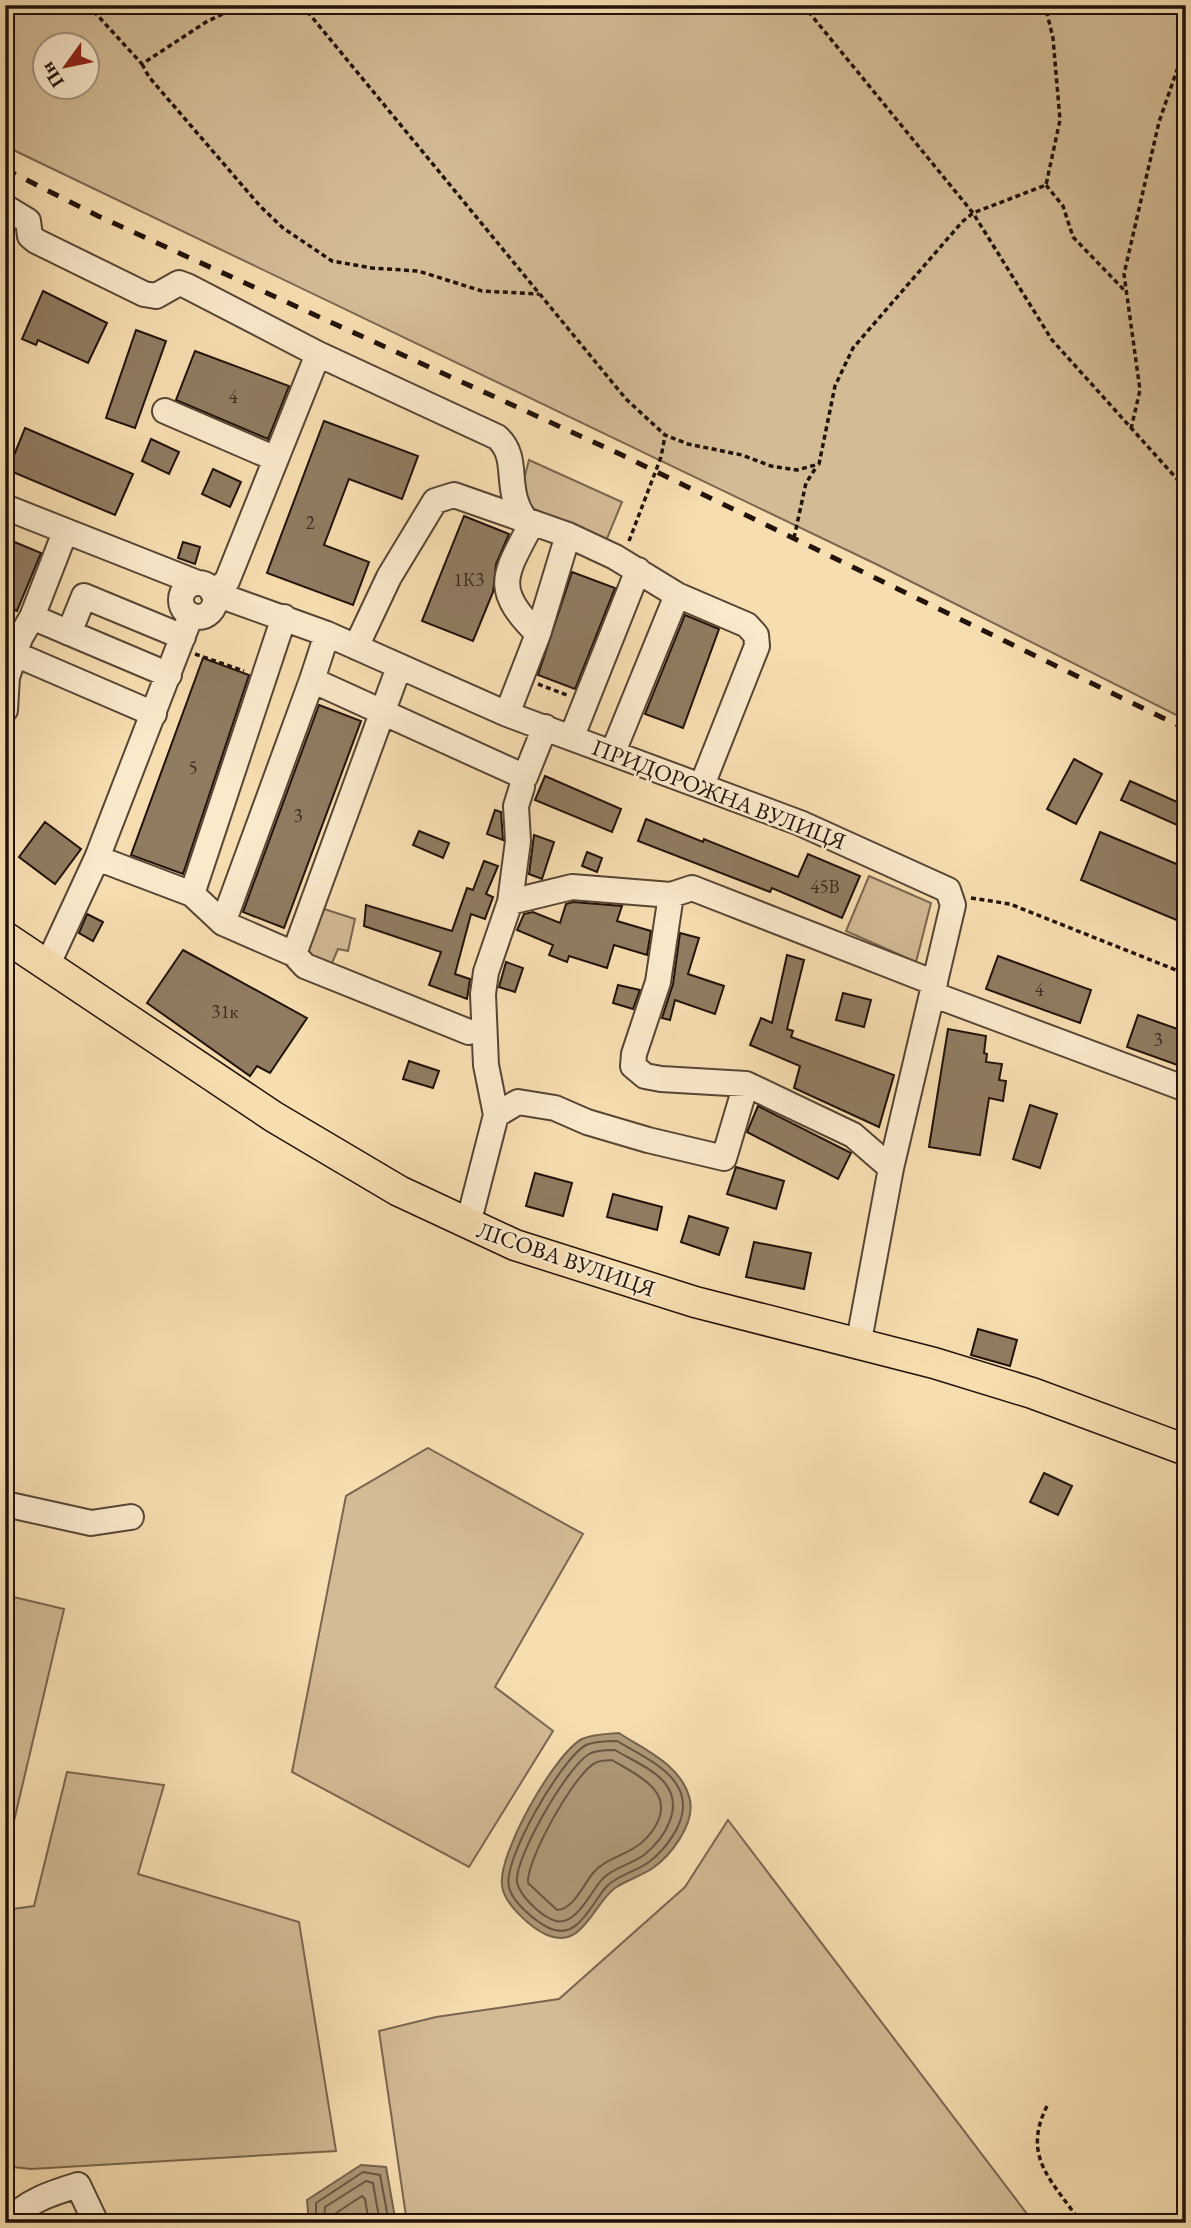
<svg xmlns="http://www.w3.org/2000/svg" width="1191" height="2228" viewBox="0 0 1191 2228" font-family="'EB Garamond',serif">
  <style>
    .green { fill: #d3bb95; stroke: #7a6650; stroke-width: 2; fill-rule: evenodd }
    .water { fill: #ae9978; stroke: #76634c; stroke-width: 2 }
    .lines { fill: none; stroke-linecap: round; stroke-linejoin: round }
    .shore { stroke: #685641; stroke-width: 2 }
    .building { fill: #907c61; stroke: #21120a; stroke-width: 2 }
    .minor-casing { stroke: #564534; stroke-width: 28 }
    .major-casing { stroke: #21120a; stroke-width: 33 }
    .path { stroke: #21120a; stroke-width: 3.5; stroke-dasharray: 5 3.5; stroke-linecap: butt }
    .minor { stroke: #faeacc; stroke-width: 24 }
    .major { stroke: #f7deb1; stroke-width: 30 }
    .rail { stroke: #21120a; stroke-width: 5; stroke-dasharray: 12 12; stroke-linecap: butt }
    .labels { text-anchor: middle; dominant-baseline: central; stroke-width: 5; stroke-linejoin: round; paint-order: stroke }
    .number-label { font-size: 19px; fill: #3d2c20 }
    .street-label { font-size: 23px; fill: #21120a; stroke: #faeacc }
  </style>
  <rect width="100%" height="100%" fill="#f7deb1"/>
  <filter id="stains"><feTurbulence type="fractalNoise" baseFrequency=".00286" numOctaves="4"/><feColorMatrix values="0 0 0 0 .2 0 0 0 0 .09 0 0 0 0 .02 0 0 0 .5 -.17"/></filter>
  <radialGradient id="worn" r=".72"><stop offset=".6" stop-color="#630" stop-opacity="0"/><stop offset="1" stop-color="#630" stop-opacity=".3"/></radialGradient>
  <!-- green -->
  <path class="green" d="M5,5H1186V720L878,565L5,146ZM46,46H88V88H46Z
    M529,460L622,502L606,541L530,507L522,487Z
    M869,876L931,903L916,962L846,931Z
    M318,907L355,919L348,951L338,949L332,963L303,953Z
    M428,1448L583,1534L495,1687L553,1731L469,1867L292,1772L346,1496Z
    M5,1595L64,1609L5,1859Z
    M67,1772L164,1785L138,1874L299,1922L336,2151L31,2169L5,2166V1910L34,1906Z
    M728,1820L1034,2223H407L379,2031L436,2017L559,1999L685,1887Z"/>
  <!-- water -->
  <path class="water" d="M619,1733C646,1751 682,1765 690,1800C695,1824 671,1855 653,1868C641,1876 627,1880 615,1888C593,1904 583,1950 547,1935C531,1928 503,1903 502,1885C498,1854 554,1754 582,1739C593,1734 607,1734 619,1733Z
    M361,2165L386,2167L396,2223H309L307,2200Z"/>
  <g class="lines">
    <!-- shore -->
    <path class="shore" d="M617,1741C640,1755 682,1772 683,1804C684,1825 665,1850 649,1862C637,1871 618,1875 607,1886C592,1902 578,1942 549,1928C535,1921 512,1902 509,1887C502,1860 562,1758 586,1745C595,1741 607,1741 617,1741Z
      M615,1750C630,1759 653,1769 664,1782C685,1806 665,1838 644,1855C630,1865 609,1869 599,1883C589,1896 573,1929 553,1920C540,1915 519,1895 517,1882C514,1858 568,1766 589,1754C596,1750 607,1750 615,1750Z
      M612,1760C637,1775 675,1791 656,1825C652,1833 643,1843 634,1848C621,1856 603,1861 593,1873C584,1884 573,1910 557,1910L528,1883C526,1860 575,1773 595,1763C600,1760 607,1761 612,1760Z
      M316,2223V2203L363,2172L380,2175L389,2223
      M324,2223L325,2207L366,2181L373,2183L380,2223
      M335,2223L336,2213L362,2196L365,2199L369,2223"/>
  </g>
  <!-- building -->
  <path class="building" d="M43,291L107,323L88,363L38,340L36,345L22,339Z
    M136,330L166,341L135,428L106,418Z
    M195,351L289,386L268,439L176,400Z
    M324,421L418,456L402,499L349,479L324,545L369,562L353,605L267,573Z
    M25,428L133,474L115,515L8,470Z
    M151,439L179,452L169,474L142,461Z
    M213,469L241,482L230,507L202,494Z
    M464,516L509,534L496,564L493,592L473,641L422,621Z
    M5,538L41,553L17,611L5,606Z
    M183,542L200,547L195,564L178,558Z
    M572,572L615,588L575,689L538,675Z
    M685,615L719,629L683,728L645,714Z
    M203,658L249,675L183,874L131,855Z
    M319,705L361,721L284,928L243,912Z
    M1074,759L1102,774L1076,824L1047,809Z
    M545,776L621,809L612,832L535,800Z
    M1130,781L1186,806V829L1121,800Z
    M495,810L501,812L503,840L487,834Z
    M646,819L703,842L704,839L798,877L808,854L860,876L842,918L772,888L770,892L638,841Z
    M45,822L81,849L55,884L19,857Z
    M419,831L449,843L443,858L413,845Z
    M1100,832L1186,868V924L1081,880Z
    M534,835L554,842L542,879L529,874Z
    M587,852L602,858L597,872L582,866Z
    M484,861L498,866L486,894L493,897L485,919L471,914L455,974L470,979L467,999L429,985L441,952L364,926L366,905L452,931L467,888L473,890Z
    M573,902L622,906L617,921L651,931L647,955L614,945L607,968L569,956L567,962L549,955L553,945L517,930L524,914L533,912L560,923L566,904Z
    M87,914L103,922L93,941L79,933Z
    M680,933L699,938L688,974L724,986L715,1014L675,1000L670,1020L662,1018L673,984Z
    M183,950L307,1018L270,1073L257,1066L250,1076L147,1003Z
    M787,955L804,960L787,1029L793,1031L791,1037L894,1075L879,1127L794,1088L800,1066L750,1045L761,1018L772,1023Z
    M998,956L1091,990L1080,1023L986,989Z
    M506,962L523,968L515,992L499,987Z
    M618,985L640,990L633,1009L613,1003Z
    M843,993L871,1000L864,1027L836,1020Z
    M1138,1015L1186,1032V1068L1127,1047Z
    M948,1029L986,1036L984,1053L987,1054L986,1062L1002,1064L999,1080L1006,1081L1003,1101L989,1098L980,1155L929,1147Z
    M409,1061L439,1071L433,1088L403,1079Z
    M1030,1105L1057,1114L1040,1168L1013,1159Z
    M758,1106L851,1153L838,1179L747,1132Z
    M736,1167L784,1181L776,1209L727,1194Z
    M535,1173L572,1183L563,1216L526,1206Z
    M613,1194L662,1207L657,1230L607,1217Z
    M689,1216L728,1228L719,1255L681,1242Z
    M754,1242L811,1253L804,1289L746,1277Z
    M978,1329L1017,1340L1010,1366L971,1355Z
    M1044,1473L1072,1486L1058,1515L1030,1502Z"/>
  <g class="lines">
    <defs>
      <path id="minor" d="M5,207L28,221L30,236L36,241L144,294L156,296L179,283L187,286L318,354
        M165,411L276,459
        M5,507L195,582
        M532,523C504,576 492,588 538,634
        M181 600a17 17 0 1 1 34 0a17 17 0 1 1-34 0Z
        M213,593L327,634L507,714L800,823L948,890L953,905L891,1168L858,1346
        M213,593L227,581L318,354L497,437C522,459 501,490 527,522
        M32,617L169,675
        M69,633L84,596L183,637
        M327,634L312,680L525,777L545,727
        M356,647L389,577L435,501L454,495L568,535
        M15,654L154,714
        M5,710L7,677L20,638L32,617L65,532
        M507,714L538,634L568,535L615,557L677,595L747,625L756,635L757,646L702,785
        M572,736L638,570
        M613,752L677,595
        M97,858L192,894L223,923L294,954L399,667
        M192,894L284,617
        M671,895L658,982L634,1054L633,1066L645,1076L661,1079L746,1084L853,1135L891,1168
        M510,902L518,841L516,806L522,787
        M223,923L312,680
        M294,954L305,966L469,1032
        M47,966L97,858L191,615
        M932,994L1186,1089
        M496,1115L518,1102L555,1108L587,1122L648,1140L724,1158L746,1084
        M468,1224L496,1115L486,1065L483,994L486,972L510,902L572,887L671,895L692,888L935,983
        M5,1504L91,1523L131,1517
        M9,2223C22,2202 55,2192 78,2185L96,2223"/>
      <path id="major" d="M5,937L274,1117L399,1191L515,1245L695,1302L934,1363L1032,1393L1186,1450"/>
    </defs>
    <!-- minor casing -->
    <use href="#minor" class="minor-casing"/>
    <!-- major casing -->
    <use href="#major" class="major-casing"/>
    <!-- path -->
    <path class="path" d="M88,5L142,64L206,22L241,5
      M302,5L626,399L665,435L688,444L742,455L771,466L797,470L819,464L835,386L853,348L962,222L973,213L1046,185L1060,120L1053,38L1045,5
      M803,5L973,213L1052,340L1186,489
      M142,64L149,77L260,206L283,228L332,261L372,268L418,271L482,291L539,294
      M1046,185L1063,206L1073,237L1126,292
      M5,266L13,247
      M1131,429L1140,390L1124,274L1159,122L1186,44
      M794,538L806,483L817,466
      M629,541L661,457L665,436
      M195,654L244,671
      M538,684L567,695
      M971,898L1010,904L1186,974
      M1047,2106C1021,2158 1053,2181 1081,2223"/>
    <!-- minor -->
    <use href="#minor" class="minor"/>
    <!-- major -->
    <use href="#major" class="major"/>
    <!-- rail -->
    <path class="rail" d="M5,169L98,216L622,455L1186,729"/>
  </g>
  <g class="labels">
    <!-- number labels -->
    <g class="number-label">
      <text x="233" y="396">4</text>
      <text x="310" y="522">2</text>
      <text x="469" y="579">1К3</text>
      <text x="193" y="767">5</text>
      <text x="298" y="815">3</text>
      <text x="825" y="886">45В</text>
      <text x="1039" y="989">4</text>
      <text x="225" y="1011">31к</text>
      <text x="1158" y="1039">3</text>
    </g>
    <!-- street labels -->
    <g class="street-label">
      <text transform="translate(719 794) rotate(21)">ПРИДОРОЖНА ВУЛИЦЯ</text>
      <text transform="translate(566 1259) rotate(19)">ЛІСОВА ВУЛИЦЯ</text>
    </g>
  </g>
  <!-- margin -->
  <rect width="1191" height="2228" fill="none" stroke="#f7deb1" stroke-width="28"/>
  <rect x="7" y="7" width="1177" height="2214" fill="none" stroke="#21120a" stroke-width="3.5"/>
  <rect x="14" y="14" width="1163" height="2200" fill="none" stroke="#21120a" stroke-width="2"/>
  <!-- north arrow -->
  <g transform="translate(66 66) rotate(237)"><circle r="33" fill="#faeacc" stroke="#a3947e" stroke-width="2"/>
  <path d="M0-5L12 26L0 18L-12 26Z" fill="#8f2418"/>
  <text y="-10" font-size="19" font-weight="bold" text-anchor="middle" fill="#21120a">Пн</text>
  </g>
  <rect width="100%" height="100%" filter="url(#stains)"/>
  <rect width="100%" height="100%" fill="url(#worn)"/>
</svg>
